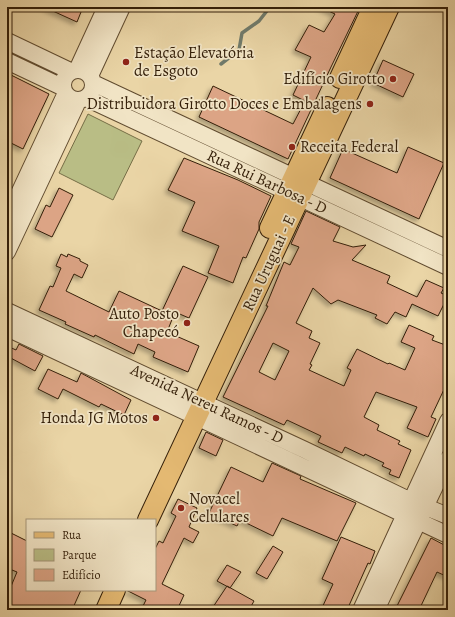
<svg xmlns="http://www.w3.org/2000/svg" width="455" height="617" viewBox="0 0 455 617" font-family="Alegreya,serif">
  <style>
    .green { fill: #b9bd85; stroke: #766e46 }
    .lines { fill: none; stroke-linecap: round; stroke-linejoin: round }
    .stream { stroke: #707a6a; stroke-width: 3.5 }
    .building { fill: #dca485; stroke: #331e08; fill-rule: evenodd; filter: url(#shadow) }
    .tertiary-casing { stroke: #614c30; stroke-width: 18 }
    .primary-casing { stroke: #331e08; stroke-width: 22 }
    .tertiary { stroke: #f1e4c5; stroke-width: 16 }
    .primary { stroke: #e5ba73; stroke-width: 20 }
    .poi-dot { fill: #8f2418; stroke: #f1e4c5; stroke-width: 1.5 }
    .labels { text-anchor: middle; dominant-baseline: central; stroke-width: 3.5; stroke-linejoin: round; paint-order: stroke }
    .poi-label { font-size: 16px; fill: #331e08; stroke: #f1e4c5; text-anchor: end }
    .street-label { font-size: 16px; fill: #331e08; stroke: #f1e4c5 }
  </style>
  <defs>
    <filter id="shadow"><feDropShadow dx="-3" dy="3" stdDeviation="2" flood-color="#0004"/></filter>
  </defs>
  <rect width="100%" height="100%" fill="#ead5a6"/>
  <filter id="stains"><feTurbulence type="fractalNoise" baseFrequency=".005" numOctaves="4"/><feColorMatrix values="0 0 0 0 .2 0 0 0 0 .09 0 0 0 0 .02 0 0 0 .5 -.17"/></filter>
  <radialGradient id="worn" r=".72"><stop offset=".6" stop-color="#630" stop-opacity="0"/><stop offset="1" stop-color="#630" stop-opacity=".3"/></radialGradient>
  <!-- green -->
  <path class="green" d="M88,114L142,141L113,200L59,173Z"/>
  <g class="lines">
    <!-- stream -->
    <path class="stream" d="M221,64L239,50L242,33L259,21L270,7"/>
  </g>
  <!-- building -->
  <path class="building" d="M44,7H83L77,22Z
    M320,7H360L331,67L288,159L199,117L213,86L293,124L305,101L293,95L311,57L295,50L309,25L324,32L335,14Z
    M383,60L414,74L403,97L373,83Z
    M7,73L49,94L23,149L7,141Z
    M408,147L444,163L419,219L330,178L343,149L397,173Z
    M184,158L238,180L271,196L259,222V229L246,258L243,257L233,283L208,273L219,246L182,231L195,202L168,190Z
    M59,188L73,195L52,237L35,229L46,205L50,207Z
    M306,211L340,227L333,241L353,247L366,245L352,260L390,276L387,283L417,297L426,280L444,288L441,293L448,296L438,316L412,304L406,317L395,312L387,324L375,318L377,315L338,300L331,304L313,288L296,323L312,331L309,338L320,343L310,364L312,365L309,370L344,386L351,370L347,368L357,349L388,364L389,363L405,370L415,348L401,342L409,325L434,336L432,340L448,346V381L431,417L436,419L428,437L407,428L417,407L376,392L364,417L379,425L377,430L400,441L398,444L411,450L399,478L389,474L391,470L382,466L384,463L365,454L364,456L345,447L342,453L318,442L321,436L287,420L284,425L223,397L268,306H266L284,262L290,265L299,247L291,244ZM273,343L289,351L275,380L259,372Z
    M61,254L67,257L68,254L80,259V261L88,265L82,278L74,274L66,291L109,312L119,291L162,311L183,266L208,277L189,318L175,312L167,332L199,346L188,372L153,357L155,352L138,344L134,354L95,335L94,337L65,324L66,322L39,310L50,286L53,287L61,268L56,266Z
    M19,344L43,356L35,371L7,356V346L16,350Z
    M48,369L77,382L81,373L131,400L124,415L101,404L99,407L63,389L58,399L38,389Z
    M206,432L223,440L216,456L199,448Z
    M272,463L301,476L300,479L356,503L337,541L282,518L273,536L240,520L237,526L209,513L231,467L263,482Z
    M178,499L197,508L189,527L199,532L193,543L184,538L162,584L184,595L177,610H141L146,600L126,590H155V549L159,541L163,543L176,516L171,513Z
    M11,533L27,541V590H81L72,610H7V596L17,572L7,568V542Z
    M341,537L375,551L370,564L368,563L347,610H321L333,584L322,579Z
    M431,538L448,547V577L437,572L419,610H406L397,606Z
    M273,546L283,552L267,579L256,573Z
    M227,565L241,572L230,588L217,581Z
    M227,586L254,601L249,610H211Z"/>
  <g class="lines">
    <defs>
      <path id="tertiary" d="M7,41L70,71
        M7,61L62,87
        M63 85a15 15 0 1 1 30 0a15 15 0 1 1-30 0Z
        M77,70L106,7
        M90,76L122,7
        M93,83L448,249
        M86,98L448,267
        M7,219L65,95
        M7,252L78,101
        M7,311L305,450L411,501L448,516
        M7,328L448,535
        M361,610L448,421
        M376,610L448,459"/>
      <path id="primary" d="M340,78L373,7
        M270,228L327,107
        M148,520L389,7
        M106,610L115,590"/>
    </defs>
    <!-- tertiary casing -->
    <use href="#tertiary" class="tertiary-casing"/>
    <!-- primary casing -->
    <use href="#primary" class="primary-casing"/>
    <!-- tertiary -->
    <use href="#tertiary" class="tertiary"/>
    <!-- primary -->
    <use href="#primary" class="primary"/>
  </g>
  <!-- markers -->
  <g class="poi-dot">
    <circle cx="126" cy="62" r="4"/>
    <circle cx="393" cy="79" r="4"/>
    <circle cx="370" cy="104" r="4"/>
    <circle cx="292" cy="147" r="4"/>
    <circle cx="187" cy="323" r="4"/>
    <circle cx="156" cy="418" r="4"/>
    <circle cx="181" cy="508" r="4"/>
  </g>
  <g class="labels">
    <!-- poi labels -->
    <g class="poi-label">
      <text x="134" y="53" text-anchor="start">Estação Elevatória<tspan x="134" dy="18">de Esgoto</tspan></text>
      <text x="385" y="79">Edifício Girotto</text>
      <text x="362" y="104">Distribuidora Girotto Doces e Embalagens</text>
      <text x="300" y="147" text-anchor="start">Receita Federal</text>
      <text x="179" y="314">Auto Posto<tspan x="179" dy="18">Chapecó</tspan></text>
      <text x="148" y="418">Honda JG Motos</text>
      <text x="189" y="499" text-anchor="start">Novacel<tspan x="189" dy="18">Celulares</tspan></text>
    </g>
    <!-- street labels -->
    <g class="street-label">
      <text transform="translate(267 182) rotate(25)">Rua Rui Barbosa - D</text>
      <text transform="translate(269 263) rotate(-65)">Rua Uruguai - E</text>
      <text transform="translate(207 404) rotate(25)">Avenida Nereu Ramos - D</text>
    </g>
  </g>
  <!-- margin -->
  <rect width="455" height="617" fill="none" stroke="#ead5a6" stroke-width="24"/>
  <rect x="8" y="8" width="439" height="601" fill="none" stroke="#331e08" stroke-width="2"/>
  <rect x="12" y="12" width="431" height="593" fill="none" stroke="#331e08"/>
  <!-- legend -->
  <rect x="26" y="519" width="130" height="72" fill="#f1e4c5" stroke="#a59579"/>
  <rect x="34" y="532" width="20" height="6" fill="#e5ba73" stroke="#a59579"/>
  <text x="62" y="539" font-size="12" fill="#331e08">Rua</text>
  <rect x="34" y="549" width="20" height="12" fill="#b9bd85" stroke="#a59579"/>
  <text x="62" y="559" font-size="12" fill="#331e08">Parque</text>
  <rect x="34" y="569" width="20" height="12" fill="#dca485" stroke="#a59579"/>
  <text x="62" y="579" font-size="12" fill="#331e08">Edifício</text>
  <rect width="100%" height="100%" filter="url(#stains)"/>
  <rect width="100%" height="100%" fill="url(#worn)"/>
</svg>
